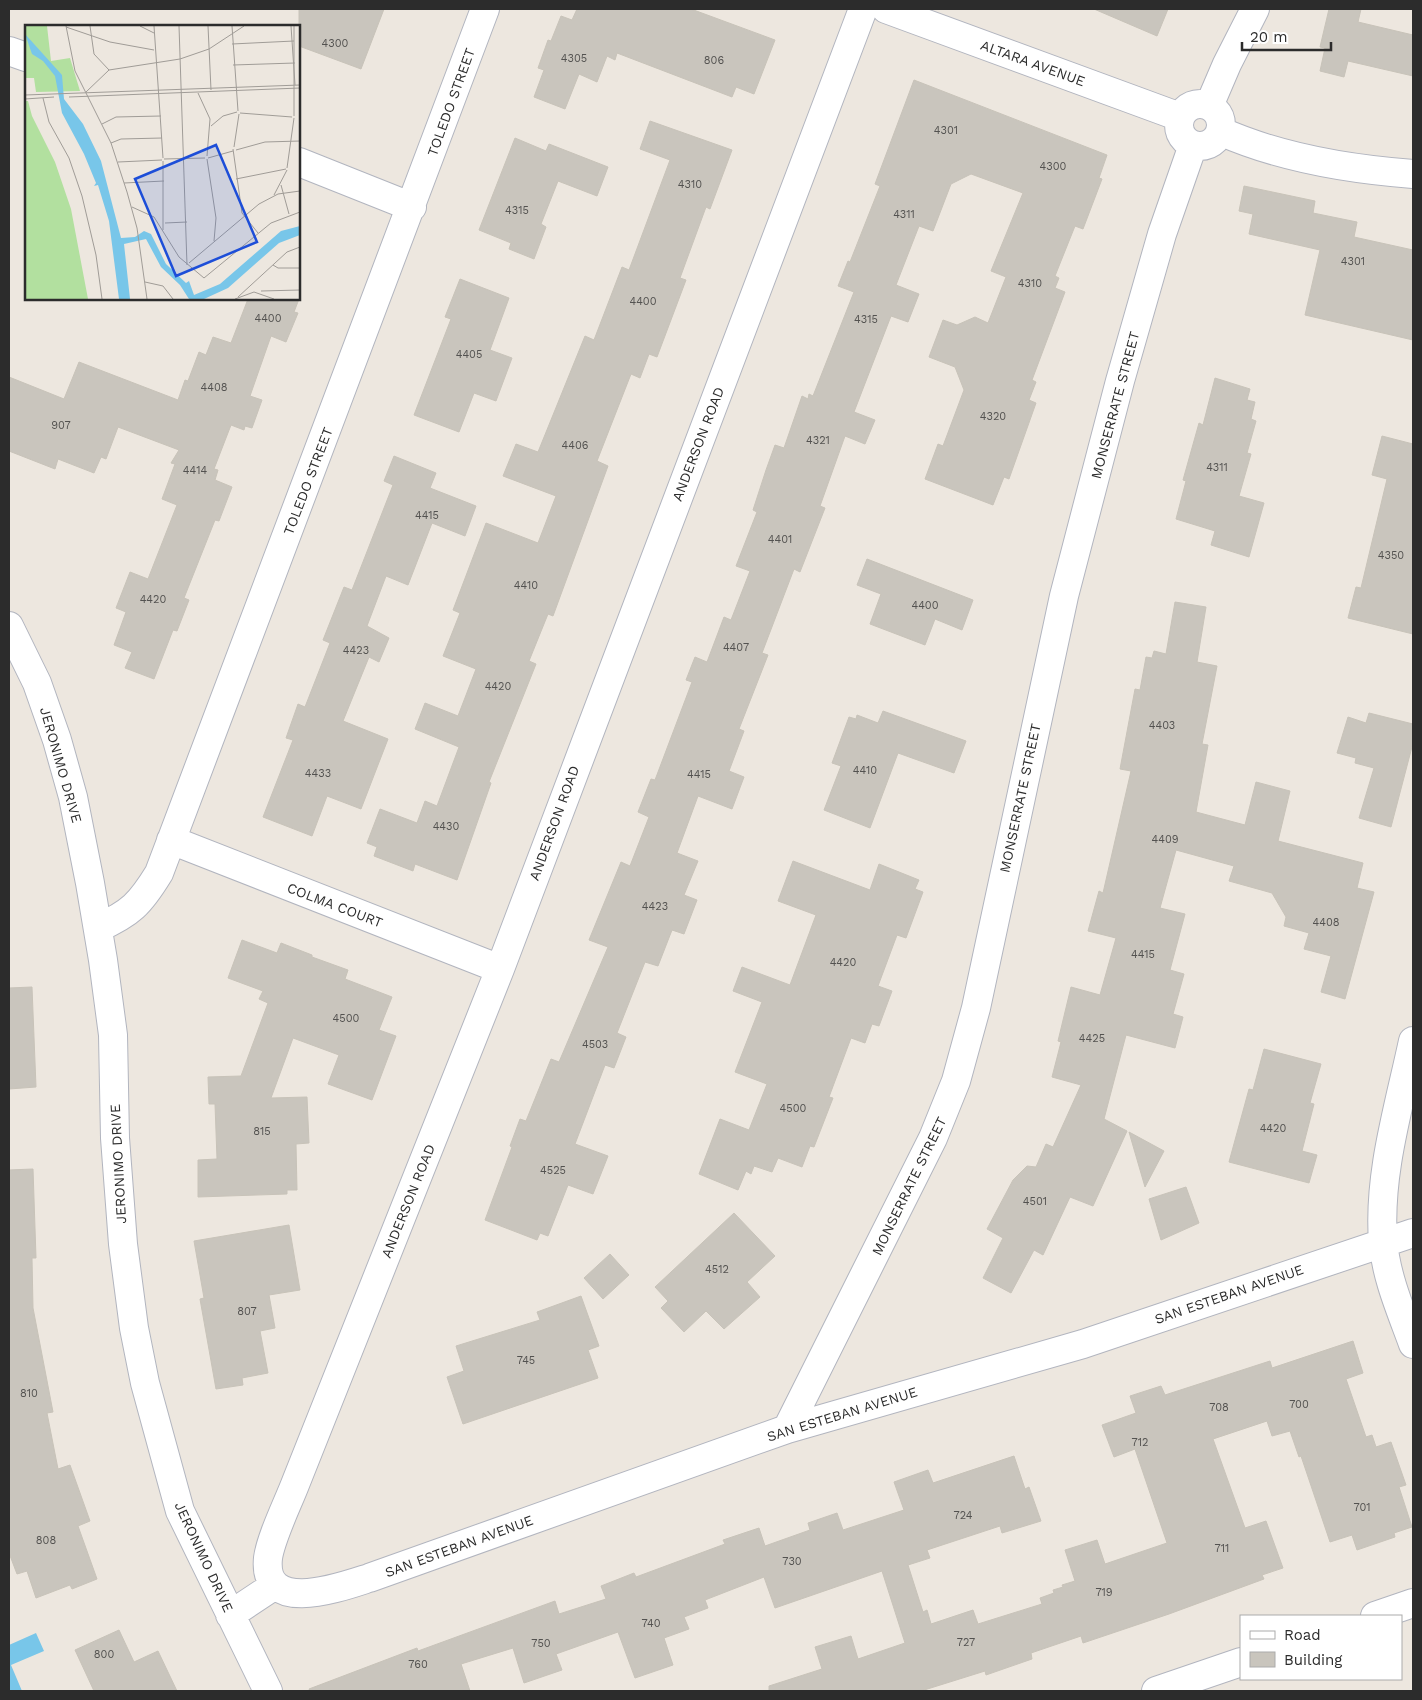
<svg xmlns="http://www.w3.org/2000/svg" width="1422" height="1700" viewBox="0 0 1422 1700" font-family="'Work Sans',sans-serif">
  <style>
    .water { fill: #78c6e9 }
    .building { fill: #c9c5bd; stroke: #c8c3b9 }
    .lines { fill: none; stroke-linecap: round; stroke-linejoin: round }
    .minor-casing { stroke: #b2b5bf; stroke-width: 30 }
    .minor { stroke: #fff; stroke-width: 28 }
    .labels { text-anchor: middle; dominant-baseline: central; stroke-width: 5; stroke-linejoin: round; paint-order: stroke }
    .number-label { font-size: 11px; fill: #535250 }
    .street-label { font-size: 14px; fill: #2c2c2c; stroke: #fff }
    .inset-road { fill: none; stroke: #a09c97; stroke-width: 1 }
    .view { fill: #1d4ed8; fill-opacity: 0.15; stroke: #1d4ed8; stroke-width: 2.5 }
    .inset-edge { fill: none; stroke: #2c2c2c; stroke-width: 2.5 }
  </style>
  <rect width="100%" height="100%" fill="#ede7df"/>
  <!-- water -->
  <path class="water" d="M36,1633L44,1651L11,1665L22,1691H9V1645Z"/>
  <!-- building -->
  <path class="building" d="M299,9H384L361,69L299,46Z
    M577,9H691L775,40L754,94L736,87L732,97L617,53L615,60L607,56L597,82L579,74L565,109L534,97L544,70L538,68L548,40L551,41L561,16L572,20Z
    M1094,9H1168L1157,36Z
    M1329,9H1361L1358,22L1413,35V76L1348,61L1344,77L1320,71L1325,48L1320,47Z
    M914,80L1107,155L1099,178L1102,179L1083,229L1075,226L1055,276L1059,278L1055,288L1065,292L1032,380L1036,382L1029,400L1036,403L1009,479L1004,477L993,505L925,479L938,444L943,446L964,390L955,367L929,357L943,320L957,325L975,317L988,323L1006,277L991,271L1023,193L971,174L951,184L933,231L919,226L896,285L919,294L908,322L891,316L854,412L875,420L865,444L845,436L820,506L825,508L800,572L794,569L762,653L768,655L739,729L744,731L729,771L744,777L732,809L698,796L677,853L698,861L684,895L697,900L684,934L672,930L658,966L645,962L617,1033L626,1037L614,1068L605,1065L575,1144L608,1156L593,1194L568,1185L548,1236L540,1233L537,1240L485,1220L512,1147L510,1146L520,1119L526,1121L551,1059L559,1062L608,947L589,940L621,862L630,866L649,817L638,812L651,779L655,780L692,682L686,680L695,657L707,662L724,617L731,620L750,571L736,566L757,512L753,510L766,470L775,445L784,448L802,396L808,399L809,394L813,396L854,292L838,286L848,261L850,262L880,186L875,184Z
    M650,121L732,150L710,209L706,207L680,278L686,280L657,357L649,354L640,378L631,374L597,461L608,466L553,616L548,614L529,661L536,664L489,782L491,783L457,880L415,864L413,871L374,856L377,847L367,843L380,809L417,823L425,801L437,806L459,747L415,729L425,703L458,716L476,669L443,656L460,613L453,610L486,523L538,543L556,496L503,476L516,444L538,452L585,336L594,340L622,267L629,270L670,160L640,149Z
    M515,138L546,151L549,144L608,167L597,196L558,181L541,224L546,227L534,259L509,249L511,243L479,230Z
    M1244,186L1315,201L1313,213L1357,222L1354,237L1413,250V340L1305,315L1320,250L1249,234L1253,214L1239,211Z
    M460,279L509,298L490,350L512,358L496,401L474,393L459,432L414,415L451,319L445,317Z
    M248,299H299L294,312L298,313L286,342L271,336L250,396L262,400L252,428L245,426L244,430L231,425L214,469L218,470L215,480L232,487L219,521L215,520L184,598L189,600L177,631L173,630L154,679L125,668L132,652L114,645L126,612L116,608L130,572L148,579L177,505L162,499L175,464L171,463L179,450L118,427L106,459L101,457L94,473L58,459L55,469L9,451V377L64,399L79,362L178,400L185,380L188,381L199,352L206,355L213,337L231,343Z
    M1215,378L1250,389L1247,400L1255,402L1251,419L1256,421L1247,453L1251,454L1239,496L1264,503L1249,557L1211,545L1215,531L1176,519L1186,481L1183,480L1199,423L1203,425Z
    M1382,436L1413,444V634L1348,618L1356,587L1361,588L1387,479L1372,475Z
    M394,456L436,473L430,488L476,506L465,536L432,523L408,585L386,576L367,626L389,638L379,662L369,657L343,721L388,739L361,809L327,796L312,836L263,817L293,740L286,738L298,704L305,707L330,643L323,640L344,587L352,590L393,485L384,481Z
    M867,559L973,600L962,630L935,619L925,645L870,624L881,594L857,585Z
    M1175,602L1206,607L1197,662L1217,666L1202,744L1208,745L1196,812L1245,825L1256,782L1290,791L1278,841L1363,863L1357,888L1374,892L1345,999L1321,992L1331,956L1304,949L1309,933L1284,926L1286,917L1272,893L1229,881L1234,866L1176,850L1160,908L1185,914L1170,970L1184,974L1173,1014L1183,1017L1175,1048L1126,1035L1104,1119L1127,1131L1093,1206L1070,1197L1043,1255L1034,1250L1011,1293L983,1278L1003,1238L987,1229L1013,1180L1027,1166L1036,1167L1046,1144L1053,1147L1081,1085L1052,1077L1061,1042L1058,1041L1071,987L1100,995L1116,938L1088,931L1099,891L1103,893L1131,771L1120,769L1135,689L1140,690L1146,657L1152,658L1154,651L1166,654Z
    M883,711L966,741L954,773L898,753L870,828L824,810L841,766L832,763L849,717L856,719L857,715L878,723Z
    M1369,713L1413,724V743L1391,827L1359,818L1374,768L1355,763L1356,758L1337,753L1348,717L1366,723Z
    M793,861L870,890L879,864L919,880L915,889L923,892L906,938L897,935L878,986L892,991L879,1026L872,1024L865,1043L851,1038L829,1097L833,1098L814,1147L810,1146L802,1167L778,1158L772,1172L754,1166L751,1174L746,1171L738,1190L699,1174L720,1119L749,1130L767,1084L735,1072L762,1002L733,991L742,967L790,985L816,915L778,901Z
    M242,940L277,953L281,943L312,955V957L348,970L345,979L392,997L379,1030L396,1036L372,1100L328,1084L339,1055L293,1038L271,1098L307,1097L309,1143L296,1144L297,1190H287V1194L198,1197V1160L217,1159L215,1104H209L208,1077L241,1076L268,1003L259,999L263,991L228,978Z
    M32,987L36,1087L9,1089V988Z
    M1264,1049L1321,1064L1310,1103L1314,1104L1302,1151L1317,1155L1309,1183L1229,1162L1249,1089L1253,1090Z
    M1129,1132L1164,1151L1145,1187Z
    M33,1169L36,1258H32L33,1308L53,1412L47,1413L58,1469L70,1465L90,1521L78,1526L97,1579L72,1589L70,1585L36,1598L27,1571L17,1574L9,1553V1170Z
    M1186,1187L1199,1223L1161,1240L1149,1199Z
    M734,1213L775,1256L747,1282L760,1297L724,1329L706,1311L684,1332L661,1308L668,1301L655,1287Z
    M289,1225L300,1290L269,1295L275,1328L260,1331L268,1373L242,1378L243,1385L216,1389L200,1299L204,1298L194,1241Z
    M610,1254L629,1275L603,1299L584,1278Z
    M581,1296L599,1346L588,1350L598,1378L463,1424L447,1377L464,1371L456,1346L540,1320L537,1312Z
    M1353,1341L1363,1373L1346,1379L1366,1437L1372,1435L1376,1447L1391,1442L1406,1485L1399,1487L1412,1527L1394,1533L1395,1537L1357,1550L1352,1535L1330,1542L1301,1456L1299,1457L1290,1431L1272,1436L1267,1421L1213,1439L1245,1528L1266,1521L1283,1568L1262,1575L1264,1579L1169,1614L1083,1643L1081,1636L1031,1653L1032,1659L986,1675L985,1671L921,1691H769V1686L822,1669L815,1647L851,1636L858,1659L905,1643L882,1571L775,1608L764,1577L705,1600L708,1608L684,1617L689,1629L664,1638L673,1665L635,1678L618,1632L556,1654L562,1670L524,1683L513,1648L461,1664L470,1691H310L309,1689L417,1648L418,1651L555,1601L559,1614L606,1599L601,1586L634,1573L636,1577L725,1544L723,1540L759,1528L765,1546L810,1530L808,1523L837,1513L843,1530L904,1510L894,1482L928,1470L933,1483L1014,1456L1025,1489L1029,1487L1041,1521L1002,1533L1000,1526L927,1550L930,1558L908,1565L923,1612L927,1610L931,1624L973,1610L978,1624L1042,1604L1040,1598L1054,1593L1053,1590L1063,1587L1062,1585L1075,1581L1065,1550L1097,1540L1105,1564L1167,1543L1135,1449L1114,1457L1102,1425L1136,1413L1130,1396L1161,1386L1165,1395L1270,1361L1272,1368Z
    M119,1630L134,1662L158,1651L177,1691H94L75,1650Z"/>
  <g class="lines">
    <defs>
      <path id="minor" d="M863,9L500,969L296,1482C288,1503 271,1537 268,1558C262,1616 341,1587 369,1578L787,1429L1083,1344L1413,1233
        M886,9L1180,117
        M9,51L26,57
        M1179 125a21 21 0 1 1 42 0a21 21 0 1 1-42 0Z
        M1209,106L1227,64L1255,9
        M1220,131C1280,158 1347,169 1413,174
        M299,162L412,207
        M9,626L37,683L57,740L73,797L90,883L103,960L113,1035L115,1138L123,1244L134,1328L145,1383L180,1511L268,1691
        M171,840L500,969
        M98,928C131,913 140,904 159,873L485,9
        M1413,1041C1399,1107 1378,1174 1383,1241C1386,1277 1401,1311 1413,1344
        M787,1429L933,1138L956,1081L976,1008L1064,596L1120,381L1162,234L1193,145
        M230,1615L275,1585
        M1375,1616L1413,1603
        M1156,1691L1241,1662"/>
    </defs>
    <!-- minor casing -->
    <use href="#minor" class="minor-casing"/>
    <!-- minor -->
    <use href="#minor" class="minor"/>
  </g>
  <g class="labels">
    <!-- number labels -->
    <g class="number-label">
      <text x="335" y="43">4300</text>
      <text x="574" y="58">4305</text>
      <text x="714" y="60">806</text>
      <text x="946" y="130">4301</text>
      <text x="1053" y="166">4300</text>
      <text x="690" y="184">4310</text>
      <text x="517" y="210">4315</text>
      <text x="904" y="214">4311</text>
      <text x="1353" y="261">4301</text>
      <text x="1030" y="283">4310</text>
      <text x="643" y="301">4400</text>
      <text x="268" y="318">4400</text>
      <text x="866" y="319">4315</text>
      <text x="469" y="354">4405</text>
      <text x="214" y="387">4408</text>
      <text x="993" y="416">4320</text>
      <text x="61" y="425">907</text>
      <text x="818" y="440">4321</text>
      <text x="575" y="445">4406</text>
      <text x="1217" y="467">4311</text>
      <text x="195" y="470">4414</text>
      <text x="427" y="515">4415</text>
      <text x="780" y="539">4401</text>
      <text x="1391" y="555">4350</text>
      <text x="526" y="585">4410</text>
      <text x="153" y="599">4420</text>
      <text x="925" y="605">4400</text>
      <text x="736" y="647">4407</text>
      <text x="356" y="650">4423</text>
      <text x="498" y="686">4420</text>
      <text x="1162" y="725">4403</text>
      <text x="865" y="770">4410</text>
      <text x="318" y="773">4433</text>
      <text x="699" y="774">4415</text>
      <text x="446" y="826">4430</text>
      <text x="1165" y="839">4409</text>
      <text x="655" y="906">4423</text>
      <text x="1326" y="922">4408</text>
      <text x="1143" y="954">4415</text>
      <text x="843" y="962">4420</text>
      <text x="346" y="1018">4500</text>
      <text x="1092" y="1038">4425</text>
      <text x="595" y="1044">4503</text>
      <text x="793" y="1108">4500</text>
      <text x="1273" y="1128">4420</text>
      <text x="262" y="1131">815</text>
      <text x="553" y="1170">4525</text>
      <text x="1035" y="1201">4501</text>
      <text x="717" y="1269">4512</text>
      <text x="247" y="1311">807</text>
      <text x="526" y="1360">745</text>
      <text x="29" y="1393">810</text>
      <text x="1299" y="1404">700</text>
      <text x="1219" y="1407">708</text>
      <text x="1140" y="1442">712</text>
      <text x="1362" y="1507">701</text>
      <text x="963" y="1515">724</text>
      <text x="46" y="1540">808</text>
      <text x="1222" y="1548">711</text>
      <text x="792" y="1561">730</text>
      <text x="1104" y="1592">719</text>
      <text x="651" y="1623">740</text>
      <text x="966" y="1642">727</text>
      <text x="541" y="1643">750</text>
      <text x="104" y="1654">800</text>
      <text x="418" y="1664">760</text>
    </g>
    <!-- street labels -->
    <g class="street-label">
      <text transform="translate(1033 63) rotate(20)">ALTARA AVENUE</text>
      <text transform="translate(451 102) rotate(-70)">TOLEDO STREET</text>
      <text transform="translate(1115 405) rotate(-75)">MONSERRATE STREET</text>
      <text transform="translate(698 444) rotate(-69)">ANDERSON ROAD</text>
      <text transform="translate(308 481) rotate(-69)">TOLEDO STREET</text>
      <text transform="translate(61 765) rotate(74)">JERONIMO DRIVE</text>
      <text transform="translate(1020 798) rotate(-78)">MONSERRATE STREET</text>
      <text transform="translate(554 823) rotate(-70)">ANDERSON ROAD</text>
      <text transform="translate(335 905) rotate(21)">COLMA COURT</text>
      <text transform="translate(118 1164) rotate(-93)">JERONIMO DRIVE</text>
      <text transform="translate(909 1186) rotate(-64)">MONSERRATE STREET</text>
      <text transform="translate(408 1201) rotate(-68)">ANDERSON ROAD</text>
      <text transform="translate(1229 1294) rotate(-19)">SAN ESTEBAN AVENUE</text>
      <text transform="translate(842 1414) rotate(-17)">SAN ESTEBAN AVENUE</text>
      <text transform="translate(459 1546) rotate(-20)">SAN ESTEBAN AVENUE</text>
      <text transform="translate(204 1557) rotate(65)">JERONIMO DRIVE</text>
    </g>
  </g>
  <!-- overview -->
  <g transform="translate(25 25)">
    <rect width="275" height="275" fill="#ede7df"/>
    <path d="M0,1H22L26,36L45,33L55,66L11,67L9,53H0ZM0,76H3L7,91L30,137L46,184L63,274H0Z" fill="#b2e09f"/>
    <path d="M0,9L37,50L39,74L58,99L76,136L96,213L110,212L119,206L126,209L141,239L161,258L164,256L169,270L195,259L256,206L275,201V210L254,218L203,263L179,274H164L155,260L136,242L121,214L99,219L105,274H94L84,196L73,160L69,161L71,158L59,129L37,88L30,51L18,36L7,29Z" fill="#78c6e9"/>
    <path class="inset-road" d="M41,1L50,46L86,118L102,167L112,203L122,274M65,1L69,29L84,45M115,1L129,8M129,1L138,133M154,1L162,240M183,1L186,65M207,1L213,86M266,1L270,60M269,1V91M41,2L85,17L129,25M207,19L269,16M208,40L270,38M61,67L84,45L155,34L184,24L219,1M173,68L185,94L182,131M0,70L275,60M44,72L275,63M18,73L24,97L44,133L57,171L71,230L77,274M0,74L29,72M215,88L267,92M77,99L91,92L136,91M186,101L198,91L212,87M86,118L96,114L137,113M209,122L214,89M208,124L217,188L233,208M211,125L240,117L275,116M183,133L208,126M139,134L180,133M182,134L191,193L189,216M138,136V205M93,137L137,135M262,143L269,93M211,154L261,144M99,158L139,156M256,160L264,189M249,170L262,145M107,182L129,192L154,232L179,253L246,198L275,187M140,198L162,197M164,238L234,179L253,169L275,166M248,240L253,243H275M120,257L138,261L148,274M236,266L275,265M213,272L262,227L275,222M210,274L229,267L249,274"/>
    <path class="view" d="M191,120L232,217L151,251L110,154Z"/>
    <rect width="275" height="275" class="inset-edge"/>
  </g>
  <!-- border -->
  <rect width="1422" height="1700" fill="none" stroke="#2c2c2c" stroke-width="20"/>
  <!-- legend -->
  <rect x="1240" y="1615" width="162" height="65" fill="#ffffff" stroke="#ababab"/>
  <rect x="1250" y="1631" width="25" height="8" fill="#ffffff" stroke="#ababab"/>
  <text x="1284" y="1640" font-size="15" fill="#2c2c2c">Road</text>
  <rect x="1250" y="1652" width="25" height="15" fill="#c9c5bd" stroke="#ababab"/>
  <text x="1284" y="1665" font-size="15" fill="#2c2c2c">Building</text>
  <!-- scale -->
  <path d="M1242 42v8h89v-8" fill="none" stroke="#2c2c2c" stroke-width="2.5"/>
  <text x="1250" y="42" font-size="15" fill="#2c2c2c" stroke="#ffffff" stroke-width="4" paint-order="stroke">20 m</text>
</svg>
